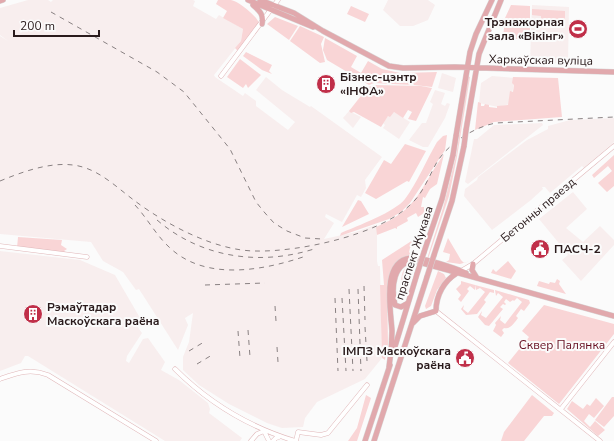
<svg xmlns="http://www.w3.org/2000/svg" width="614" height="441" viewBox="0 0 614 441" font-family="'Nunito Sans',sans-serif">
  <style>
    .built { fill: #f8eeee }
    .green { fill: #f9d5d6 }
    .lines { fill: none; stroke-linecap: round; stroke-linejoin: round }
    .minor-casing { stroke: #e0b7b9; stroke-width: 5 }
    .major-casing { stroke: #d9d6d6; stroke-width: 6 }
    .minor { stroke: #fff; stroke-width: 4 }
    .major { stroke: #e1a9ad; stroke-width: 5 }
    .rail { stroke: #898182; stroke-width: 1; stroke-dasharray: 5 5; stroke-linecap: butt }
    .major-bridge-casing { stroke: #d9d6d6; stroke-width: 6; stroke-linecap: butt }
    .major-bridge { stroke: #e1a9ad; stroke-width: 5 }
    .labels { text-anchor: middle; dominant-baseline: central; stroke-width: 4; stroke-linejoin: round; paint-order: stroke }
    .poi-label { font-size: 12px; font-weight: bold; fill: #2a1b1c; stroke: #fbfbfb; text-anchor: start }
    .street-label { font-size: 12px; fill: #2a1b1c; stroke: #fbfbfb }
    .park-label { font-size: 12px; fill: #660e20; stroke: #fbfbfb }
  </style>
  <rect width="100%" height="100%" fill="#fbfbfb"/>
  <!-- built -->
  <path class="built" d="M28,0H48L51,2L53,0H193L195,1L193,6L216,19L219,15L243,29L241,41L214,75L215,77L243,96L245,93L256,101V106L288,130L295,122L256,90L266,77L282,90L310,107L311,106L382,157L365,180L366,188L361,197L357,195L342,222L326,214L325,217L334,223L324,239L356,232L375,225L377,229V261L378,266H380L382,358L365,379L317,402L305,418L303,427L282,428L267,423L229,404L199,385L183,370V357L189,342L193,313L185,318L188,325L178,350L139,289L136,290L123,272L103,261L91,242L0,234V36L8,41L0,35V8Z
    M388,0H428L435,5L428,20L413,26H400L383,10Z
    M532,5L569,7L568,63H530Z
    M442,73L456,78L453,92L438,88Z
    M492,76L515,78L510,104L498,107L479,103L481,83Z
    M435,90L445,93L441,104L445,106L447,103L450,104L445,118L428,147H423L409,140L422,123H426L433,104L430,102Z
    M349,111L361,117L353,128L343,118Z
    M394,112L410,122L399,139L383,128L385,125L383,123L388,116Z
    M614,118V142L584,168L582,166L550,193L545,187H542L543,189L531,200L492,230L464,196L465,189L477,180L478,177L527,140L548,129V126L570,120Z
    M542,123L543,125L468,184L465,182L474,139H477L494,125Z
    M573,192L587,209L566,228L583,242L600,226L614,240V245L581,281L562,260L568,255L567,253L539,219Z
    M0,251L80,260L115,275L143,323L137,326L142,333L127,356L126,361L129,363L143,339L148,338L165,362L161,370L179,380L208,403L210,409L209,413L242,438L240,441H165L28,356H25L21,363L0,371Z"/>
  <!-- green -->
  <path class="green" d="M218,0C222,0 227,0 231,0C238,1 257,16 259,23L238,51L235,48L241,41L243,29L223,18L227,11L216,4Z
    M511,5L530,6V40L503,38L505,18Z
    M351,6L369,14L365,22L347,14Z
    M532,9L565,11V26L541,25V16L532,15Z
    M275,17L298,26L289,40L267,24Z
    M300,26L324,37L321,44L325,62L320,63L290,41Z
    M325,38L357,56L351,67L361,73L368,61L382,69L400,73L412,85L374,83L369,85L327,60L323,50Z
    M246,52L272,65L269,71L272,74L262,70L243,56Z
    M240,59L261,75L248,88L246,84L243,88L227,77Z
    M437,72L432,87L414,85L403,73Z
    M468,76L470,77L457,157L449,196L428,259H427L443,208L456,156Z
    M513,77L558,78L562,117L494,122L475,130L478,102L481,103V106H484L485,104L489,105V107L497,108V106L508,105L510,91L513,92L514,85L512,83Z
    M376,85L421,86L432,88L416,121L408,119L412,112L408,110L403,118L394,112L390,117L388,116L381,127L354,112L351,113L349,111L368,87Z
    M447,135L445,150L410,203L401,212L389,219L340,236L341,233C357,226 395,212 405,199C417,183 427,159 437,142L443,136Z
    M405,144L426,151L409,182L407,181L376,199L365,193L384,160L391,164Z
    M444,154L437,184L430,189L425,198L423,197L421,207H424V213L418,217L416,213L407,218L408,221L397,227V229L395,228L377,235L376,227C419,209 419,189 444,154Z
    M614,155V186L607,192L598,183L612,171L608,166L594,178L592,175Z
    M358,200L361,201L369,214L342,227Z
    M18,237L62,240L61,245L67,249L64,251L71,255L17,248Z
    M448,238L461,260L464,263L470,261L460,264L446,262L449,260L450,254L443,252Z
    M413,240L417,244L410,248L409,252L412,256C394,259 389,272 387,288L388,344L385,360L382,358L380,285H384L382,260Z
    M508,261L516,271L511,279L491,273L493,269L496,272Z
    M412,263L410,275L411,276L401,302C402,289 397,268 412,263Z
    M438,271L444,274L446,278L437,290L431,306L426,309L425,306Z
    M557,279L560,281L559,284L566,294L537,286L539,281L549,284L550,282L555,283Z
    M461,281L475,285V290L470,286L467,289L469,291L461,302L458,299L461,295L456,289L461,284Z
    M475,285L494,290V293L490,292L484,300L486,302L477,314L466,315L461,309L464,305L463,309L468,313L485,292L480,288L476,290Z
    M495,290L529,300L530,303L524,311L521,309L516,316L518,318C515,322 510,330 504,328L502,330L504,333L501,337L493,331L496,325L495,323L501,316L500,320L505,324L522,302L517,298L514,301L513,300L510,302L506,299L504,302L506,304L505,305L503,304L500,307L503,309L489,326L485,325L478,317L482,311L481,315L486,318L503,297L498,293L496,296Z
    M544,305L614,324V334L559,404L508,363L529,337L522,331Z
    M366,395L371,398L357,441H348L357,428Z
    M532,395L554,413L552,416H544L524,441H501L504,432Z
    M612,397H614V416L604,427L595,420Z
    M596,398L604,406L594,418L589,414L584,421L590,427L595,421L605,430L598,436L567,409L572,401L583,409L587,404L590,406Z"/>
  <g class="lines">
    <defs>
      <path id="minor" d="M221,76L278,0
        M0,246L87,257
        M461,271L473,264L614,146
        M436,311L600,441
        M175,369C210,404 249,427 295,441
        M0,379C17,373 30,368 48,375L156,441
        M561,409L614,342
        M264,431L269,441
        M251,441L257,434L264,431
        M273,441L276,438L279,437
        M296,441L298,432L321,435L328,433L367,385"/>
      <path id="major" d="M248,0L313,27
        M260,0L294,13L323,31L389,66L403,68L455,67L614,72
        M0,1L3,0
        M253,5C260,11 264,15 262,24
        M466,130L479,54L501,0
        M456,136L470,52L476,34L492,0
        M424,252L442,199L453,155
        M434,255L452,201L464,146
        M473,264L472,270L477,278
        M408,303L401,307L395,305C391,288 393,261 415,261L614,316
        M413,323L420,316L436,311C436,295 444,281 457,273
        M393,353L417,274
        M389,367C391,355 392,343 392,331C391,311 381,262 410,258C419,256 457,269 466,273
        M365,441L390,365
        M374,441L427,277"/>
    </defs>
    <!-- minor casing -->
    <use href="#minor" class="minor-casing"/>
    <!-- major casing -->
    <use href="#major" class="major-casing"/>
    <!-- minor -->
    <use href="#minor" class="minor"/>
    <!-- major -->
    <use href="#major" class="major"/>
    <!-- rail -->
    <path class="rail" d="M51,12L157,72L184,92L230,149L256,202L265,213L274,223L287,231L305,238L322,239
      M0,181C22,172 49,162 73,165C98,168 116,187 135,201C167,225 216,251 256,251C299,252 379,235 410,205C423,194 429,176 437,162C449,143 474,127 496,123L614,117
      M135,205C147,218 156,235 169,247C204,281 261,271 303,257
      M157,220C201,258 260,266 314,249
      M205,285L265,283
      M364,286L365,320
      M349,289L353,371
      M358,289L361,371
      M335,298L338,371
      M342,298L346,371
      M275,306L276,321
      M365,327L367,361
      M248,330L250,357
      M238,331L240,358
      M277,347L278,362
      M189,351L204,342
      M197,364L212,355"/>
    <defs>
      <path id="major-bridge" d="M464,146L466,130
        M453,155L456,136
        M417,274L424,252
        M427,277L434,255"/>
    </defs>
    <!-- major-bridge casing -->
    <use href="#major-bridge" class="major-bridge-casing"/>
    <!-- major-bridge -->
    <use href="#major-bridge" class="major-bridge"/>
  </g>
  <!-- icons -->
  <defs>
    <symbol id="stadium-disc" viewBox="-11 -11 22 22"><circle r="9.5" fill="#c02f49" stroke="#fbfbfb"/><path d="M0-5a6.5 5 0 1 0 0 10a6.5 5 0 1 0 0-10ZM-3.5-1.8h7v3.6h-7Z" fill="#fff"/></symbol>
    <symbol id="building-disc" viewBox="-11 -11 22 22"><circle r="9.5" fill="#c02f49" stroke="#fbfbfb"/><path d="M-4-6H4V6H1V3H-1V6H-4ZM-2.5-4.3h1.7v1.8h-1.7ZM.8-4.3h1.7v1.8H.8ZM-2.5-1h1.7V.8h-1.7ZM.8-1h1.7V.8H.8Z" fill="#fff"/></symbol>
    <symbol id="civic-disc" viewBox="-11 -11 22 22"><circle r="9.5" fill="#c02f49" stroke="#fbfbfb"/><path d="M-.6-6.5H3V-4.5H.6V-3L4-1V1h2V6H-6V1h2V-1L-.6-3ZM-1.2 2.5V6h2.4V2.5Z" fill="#fff"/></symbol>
  </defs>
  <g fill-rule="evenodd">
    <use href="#stadium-disc" x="567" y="18" width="22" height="22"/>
    <use href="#building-disc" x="315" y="73" width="22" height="22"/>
    <use href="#civic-disc" x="529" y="238" width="22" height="22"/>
    <use href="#building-disc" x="22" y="303" width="22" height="22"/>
    <use href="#civic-disc" x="454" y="347" width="22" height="22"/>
  </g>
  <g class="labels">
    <!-- poi labels -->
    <g class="poi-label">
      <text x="564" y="22" text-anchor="end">Трэнажорная<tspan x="564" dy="14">зала «Вікінг»</tspan></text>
      <text x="340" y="77">Бізнес-цэнтр<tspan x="340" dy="14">«ІНФА»</tspan></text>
      <text x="554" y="249">ПАСЧ-2</text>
      <text x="47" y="307">Рэмаўтадар<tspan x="47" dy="14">Маскоўскага раёна</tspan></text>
      <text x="451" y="351" text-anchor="end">ІМПЗ Маскоўскага<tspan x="451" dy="14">раёна</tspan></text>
    </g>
    <!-- street labels -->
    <g class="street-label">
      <text transform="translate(541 60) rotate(1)">Харкаўская вуліца</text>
      <text transform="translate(538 210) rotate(-40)">Бетонны праезд</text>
      <text transform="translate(414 253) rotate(-72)">праспект Жукава</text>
    </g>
    <!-- park labels -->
    <g class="park-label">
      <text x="562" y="345">Сквер Палянка</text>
    </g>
  </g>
  <!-- scale -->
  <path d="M14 30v6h85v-6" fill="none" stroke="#2a1b1c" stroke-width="2"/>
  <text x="20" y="30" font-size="12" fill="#2a1b1c" stroke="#fbfbfb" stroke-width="3" paint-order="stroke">200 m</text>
</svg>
